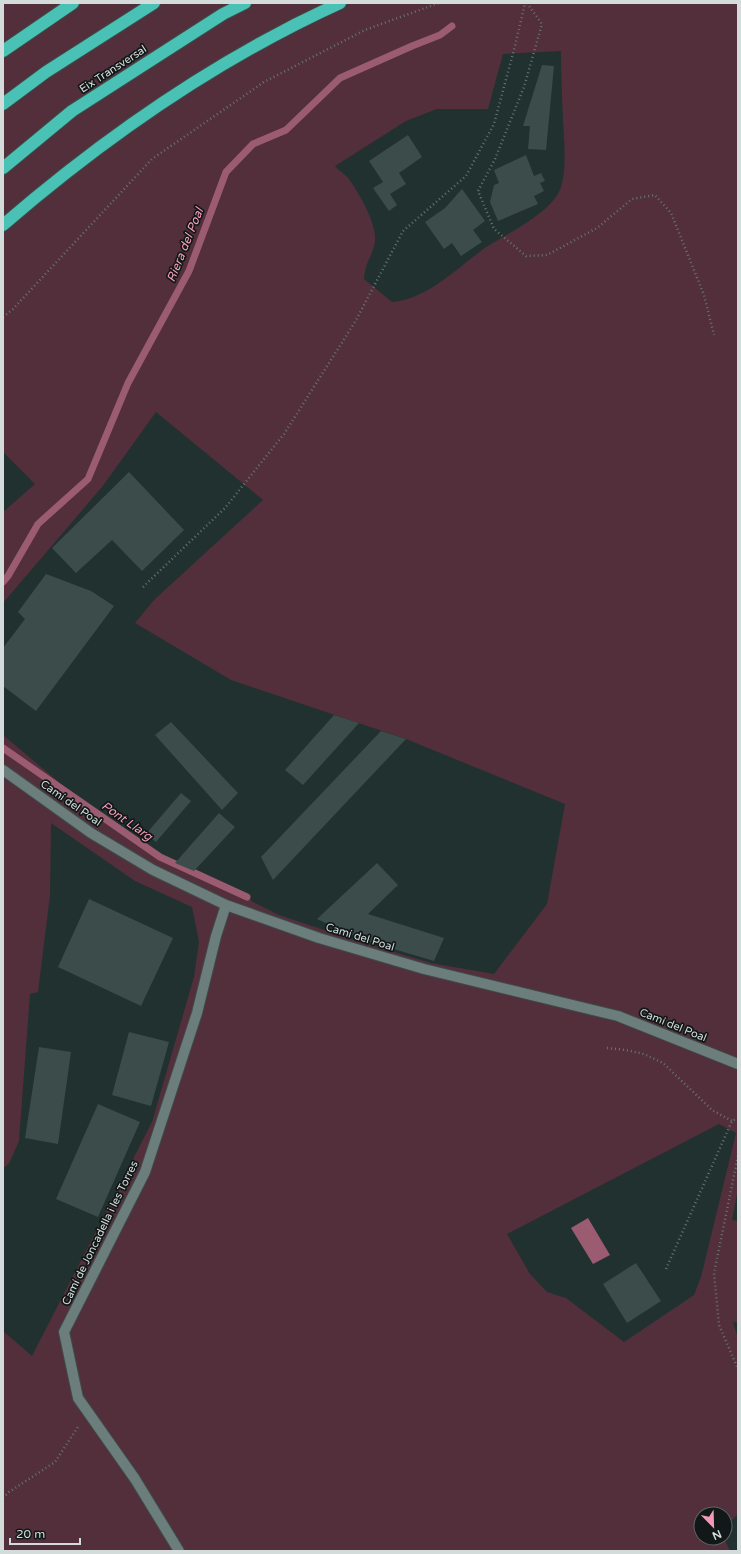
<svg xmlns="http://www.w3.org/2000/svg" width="741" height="1554" viewBox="0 0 741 1554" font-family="'Varela Round',sans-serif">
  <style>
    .green { fill: #522f3b; fill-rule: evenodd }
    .water { fill: #9b5c71 }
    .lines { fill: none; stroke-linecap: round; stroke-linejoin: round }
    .stream { stroke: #9b5c71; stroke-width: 7 }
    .building { fill: #3c4c4a }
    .minor-casing { stroke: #3e4c4a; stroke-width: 12 }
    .highway-casing { stroke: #3e4c4a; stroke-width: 14 }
    .path { stroke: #677472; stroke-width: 2.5; stroke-dasharray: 1 3; stroke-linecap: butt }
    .minor { stroke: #6c7e7c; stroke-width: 10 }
    .highway { stroke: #49c1b4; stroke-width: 12 }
    .labels { text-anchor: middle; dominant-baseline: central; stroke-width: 3.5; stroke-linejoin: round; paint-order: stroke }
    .street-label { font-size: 11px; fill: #d3dcdb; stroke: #111817 }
    .water-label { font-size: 12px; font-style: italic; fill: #fa9ebd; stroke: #111817 }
  </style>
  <rect width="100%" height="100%" fill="#21312f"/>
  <!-- green -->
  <path class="green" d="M3,3H738V1189L732,1220L738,1221V1323L733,1322L738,1338V1514L731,1521L725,1531V1514H701V1538H724L730,1551H3V1331L32,1356L152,1122L194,977L199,942L192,907L135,881L51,823L50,895L38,992L30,994L19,1141L9,1164L3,1168V735L73,794L161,856L247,896L253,902L279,915L357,941L431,963L494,974L547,904L565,804L406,739L231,680L135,623L154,600L263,500L156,412L102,487L3,603V512L35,484L3,452ZM561,51C561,74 562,97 563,120C564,141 567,166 561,187C553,213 504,235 482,250C455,270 427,299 392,302L364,279C364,276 365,271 366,267C369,258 374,251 375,241C377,224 359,193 349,179C345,174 339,171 335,166L406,121L437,109H488L503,54ZM719,1124L736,1133L701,1277L694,1295L624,1342L566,1298L547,1292L530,1274L507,1234Z"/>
  <!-- water -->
  <path class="water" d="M588,1218L610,1255L593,1264L571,1228Z"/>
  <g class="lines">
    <!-- stream -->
    <path class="stream" d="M3,582L8,576L38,524L88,479L128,383L189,271L226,172L253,144L286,130L340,78L412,46L440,35L452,26
      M3,748L160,857L247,897"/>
  </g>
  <!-- building -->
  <path class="building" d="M542,65L554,66L546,150L528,149L530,126H523Z
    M408,135L422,157L399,173L406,184L390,194L397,205L389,211L373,188L383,182L369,161Z
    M526,155L534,176L541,173L545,181L540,183L544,191L534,196L538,204L498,221L490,202L494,185L499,183L494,170Z
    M462,189L485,221L473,230L482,242L461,256L452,243L444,249L425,222L445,208Z
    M129,472L184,530L142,571L112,540L76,573L52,548Z
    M46,574L91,591L114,606L36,711L3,686V648L25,619L18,612Z
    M334,715L359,723L303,785L285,770Z
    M171,722L238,793L222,810L155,735Z
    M381,731L406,739L273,880L261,857Z
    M181,793L191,801L156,842L146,834Z
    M219,813L235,827L194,871L175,863Z
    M377,863L398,885L368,914L444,938L434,961L363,940L317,919Z
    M89,899L173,938L141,1006L58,967Z
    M129,1032L169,1042L151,1106L112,1095Z
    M39,1047L71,1052L58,1144L25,1138Z
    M98,1104L140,1122L98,1217L56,1199Z
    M636,1263L661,1301L627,1323L603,1284Z"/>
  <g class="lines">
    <defs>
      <path id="minor" d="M3,770L91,833L153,870L226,905L319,938L424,969L618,1016L738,1064
        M179,1551L135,1479L78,1398L64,1332L145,1172L197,1013L216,936L226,905"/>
      <path id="highway" d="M3,51L73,3
        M3,104L46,72L154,3
        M3,168L72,111L223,14L245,3
        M3,225C105,137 217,59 340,3"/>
    </defs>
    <!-- minor casing -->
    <use href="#minor" class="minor-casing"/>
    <!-- highway casing -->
    <use href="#highway" class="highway-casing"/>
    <!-- path -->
    <path class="path" d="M527,3L542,24L524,87L495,159L478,191L494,229L526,256L547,255L597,228L632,199L655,195L671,213L704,295L714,335
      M3,317L13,309L152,159L264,82L365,30L439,3
      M143,587L225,508L284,434L355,322L403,231L466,176L494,124L515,46L525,3
      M607,1048L626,1050L644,1054L663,1063L712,1110L732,1121
      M738,1156L714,1273L719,1325L738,1369
      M666,1269L732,1121L738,1118
      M3,1498L9,1492L55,1462L78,1427"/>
    <!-- minor -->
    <use href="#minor" class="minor"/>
    <!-- highway -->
    <use href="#highway" class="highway"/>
  </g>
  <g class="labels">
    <!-- street labels -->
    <g class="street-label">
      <text transform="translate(113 69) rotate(-33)">Eix Transversal</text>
      <text transform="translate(71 803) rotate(35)">Camí del Poal</text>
      <text transform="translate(360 937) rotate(17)">Camí del Poal</text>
      <text transform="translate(673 1025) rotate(22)">Camí del Poal</text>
      <text transform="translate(100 1233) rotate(-64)">Camí de Joncadella i les Torres</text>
    </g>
    <!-- water labels -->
    <g class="water-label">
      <text transform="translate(185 245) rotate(-68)">Riera del Poal</text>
      <text transform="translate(127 821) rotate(35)">Pont Llarg</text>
    </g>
  </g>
  <!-- border -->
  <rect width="741" height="1554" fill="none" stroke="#d3dcdb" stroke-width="8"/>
  <!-- north arrow -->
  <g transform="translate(713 1526) rotate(157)"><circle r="19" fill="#111817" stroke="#5f6665"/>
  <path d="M0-3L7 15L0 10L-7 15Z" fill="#f09ab6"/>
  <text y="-6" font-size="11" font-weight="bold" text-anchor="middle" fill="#d3dcdb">N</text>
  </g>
  <!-- scale -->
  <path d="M10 1538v6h70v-6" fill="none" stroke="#d3dcdb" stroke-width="2"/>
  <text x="16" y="1538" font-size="12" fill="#d3dcdb" stroke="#111817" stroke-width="3" paint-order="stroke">20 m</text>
</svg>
